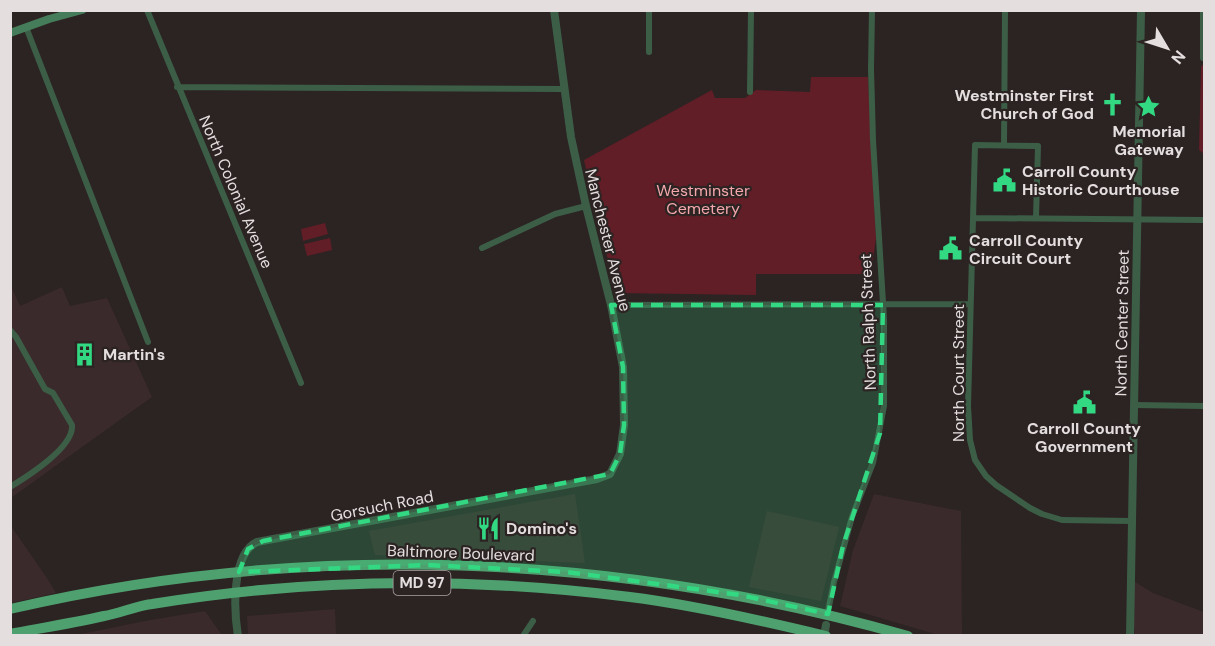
<svg xmlns="http://www.w3.org/2000/svg" width="1215" height="646" viewBox="0 0 1215 646" font-family="'DM Sans',sans-serif">
  <style>
    .built { fill: #3a2a2b }
    .green { fill: #611e27 }
    .lines { fill: none; stroke-linecap: round; stroke-linejoin: round }
    .minor { stroke: #3c5e47; stroke-width: 6 }
    .tertiary { stroke: #3c5e47; stroke-width: 8 }
    .secondary { stroke: #457d5a; stroke-width: 8 }
    .trunk { stroke: #4ea06e; stroke-width: 10 }
    .marked { fill: #32d882; fill-opacity: 0.2; stroke: #32d882; stroke-width: 4.5; stroke-dasharray: 12 8; stroke-linejoin: round }
    .labels { text-anchor: middle; dominant-baseline: central; stroke-width: 4.5; stroke-linejoin: round; paint-order: stroke }
    .shield { fill: #2c2323; stroke: #ada6a6; stroke-width: 1.5 }
    .shield-label { font-size: 15px; font-weight: bold; fill: #e4dede }
    .poi-label { font-size: 16px; font-weight: bold; fill: #e4dede; stroke: #2c2323; text-anchor: start }
    .park-label { font-size: 16px; fill: #f3a7ab; stroke: #2c2323 }
    .street-label { font-size: 16px; fill: #e4dede; stroke: #2c2323 }
  </style>
  <rect width="100%" height="100%" fill="#2c2323"/>
  <!-- built -->
  <path class="built" d="M10,284L20,306L62,287L70,306L107,298L152,397L11,498Z
    M575,494L585,563L375,555L369,531Z
    M874,494L961,511L962,635H938L840,606L853,550Z
    M767,511L839,527L821,601L749,587Z
    M11,526L47,578L56,593L11,603Z
    M1132,580L1153,593L1204,612V635H1135L1130,598Z
    M335,609L336,635H248L247,616Z
    M205,611L222,635H76L150,620Z"/>
  <!-- green -->
  <path class="green" d="M1204,63V154L1199,150L1201,67Z
    M811,77H868L876,238L871,274H756V295L616,293L584,160L712,90L715,98H745L756,90L810,92Z
    M325,223L328,234L303,241L301,229Z
    M330,238L332,250L307,256L304,244Z"/>
  <g class="lines">
    <!-- minor -->
    <path class="minor" d="M147,10L301,383
      M649,10V52
      M1203,10V58
      M26,27L148,342
      M177,87L564,89
      M750,92L751,10
      M1004,145L1005,10
      M973,218L1204,220
      M1036,218L1038,146L975,145L968,406L970,440L975,460L986,476L996,485L1030,508L1042,514L1062,520L1131,521
      M482,248L555,214L586,206
      M611,305L970,304
      M10,330L16,337L45,389L53,393L72,425C74,447 28,476 10,487
      M1134,405L1204,406
      M827,616L834,582L852,517L873,463L884,406V319L873,140L871,69L872,10
      M523,636L533,621"/>
    <!-- tertiary -->
    <path class="tertiary" d="M238,636C234,612 231,554 257,542L597,479L610,474L620,454L624,425L623,367L611,305L586,206L571,137L554,10
      M824,636L826,625
      M1130,636L1141,10"/>
    <!-- secondary -->
    <path class="secondary" d="M10,33L49,19L82,10"/>
    <!-- trunk -->
    <path class="trunk" d="M10,609C305,540 617,553 908,636
      M10,634C42,628 73,623 104,616C120,613 136,606 152,604C310,578 472,577 630,597C694,605 764,621 826,636"/>
  </g>
  <!-- marked area -->
  <path class="marked" d="M611,305H883L880,433L843,546L828,614L740,595L567,572L426,565L239,572L248,549L263,541L610,474L620,454L624,425L623,367Z"/>
  <!-- icons -->
  <defs>
    <symbol id="church-bare" viewBox="-9 -9 18 18"><path d="M-1.2-6h2.4v3.5h3.3v2.4h-3.3V6h-2.4V-.1h-3.3v-2.4h3.3Z" fill="#32d882" stroke="#2c2323" stroke-width="2.5" paint-order="stroke"/></symbol>
    <symbol id="sight-bare" viewBox="-9 -9 18 18"><path d="M0-6L1.8-2.2L6-1.7L2.9 1.2L3.7 5.4L0 3.3L-3.7 5.4L-2.9 1.2L-6-1.7L-1.8-2.2Z" fill="#32d882" stroke="#2c2323" stroke-width="2.5" paint-order="stroke"/></symbol>
    <symbol id="civic-bare" viewBox="-9 -9 18 18"><path d="M-.6-6.5H3V-4.5H.6V-3L4-1V1h2V6H-6V1h2V-1L-.6-3ZM-1.2 2.5V6h2.4V2.5Z" fill="#32d882" stroke="#2c2323" stroke-width="2.5" paint-order="stroke"/></symbol>
    <symbol id="building-bare" viewBox="-9 -9 18 18"><path d="M-4-6H4V6H1V3H-1V6H-4ZM-2.5-4.3h1.7v1.8h-1.7ZM.8-4.3h1.7v1.8H.8ZM-2.5-1h1.7V.8h-1.7ZM.8-1h1.7V.8H.8Z" fill="#32d882" stroke="#2c2323" stroke-width="2.5" paint-order="stroke"/></symbol>
    <symbol id="restaurant-bare" viewBox="-9 -9 18 18"><path d="M-5-6h1v4h1v-4h1v4h1v-4h1v5L-1.5 .5V6h-2V.5L-5-1ZM5-6V6H3V1.5H1.5Q1.5-4 5-6Z" fill="#32d882" stroke="#2c2323" stroke-width="2.5" paint-order="stroke"/></symbol>
  </defs>
  <g fill-rule="evenodd">
    <use href="#church-bare" x="1096" y="88" width="33" height="33"/>
    <use href="#sight-bare" x="1132" y="90" width="33" height="33"/>
    <use href="#civic-bare" x="988" y="164" width="33" height="33"/>
    <use href="#civic-bare" x="934" y="232" width="33" height="33"/>
    <use href="#building-bare" x="68" y="338" width="33" height="33"/>
    <use href="#civic-bare" x="1068" y="386" width="33" height="33"/>
    <use href="#restaurant-bare" x="472" y="512" width="33" height="33"/>
  </g>
  <g class="labels">
    <!-- shield labels -->
    <rect class="shield" x="393.5" y="571" width="57" height="24" rx="4.5"/>
    <g class="shield-label">
      <text x="422" y="583">MD 97</text>
    </g>
    <!-- poi labels -->
    <g class="poi-label">
      <text x="1094" y="95" text-anchor="end">Westminster First<tspan x="1094" dy="18">Church of God</tspan></text>
      <text x="1149" y="131" text-anchor="middle">Memorial<tspan x="1149" dy="18">Gateway</tspan></text>
      <text x="1022" y="171">Carroll County<tspan x="1022" dy="18">Historic Courthouse</tspan></text>
      <text x="969" y="240">Carroll County<tspan x="969" dy="18">Circuit Court</tspan></text>
      <text x="103" y="354">Martin's</text>
      <text x="1084" y="428" text-anchor="middle">Carroll County<tspan x="1084" dy="18">Government</tspan></text>
      <text x="506" y="528">Domino's</text>
    </g>
    <!-- park labels -->
    <g class="park-label">
      <text x="703" y="190">Westminster<tspan x="703" dy="18">Cemetery</tspan></text>
    </g>
    <!-- street labels -->
    <g class="street-label">
      <text transform="translate(236 192) rotate(67)">North Colonial Avenue</text>
      <text transform="translate(608 240) rotate(76)">Manchester Avenue</text>
      <text transform="translate(868 322) rotate(-92)">North Ralph Street</text>
      <text transform="translate(1122 323) rotate(-89)">North Center Street</text>
      <text transform="translate(958 373) rotate(-90)">North Court Street</text>
      <text transform="translate(382 506) rotate(-11)">Gorsuch Road</text>
      <text transform="translate(461 553) rotate(2)">Baltimore Boulevard</text>
    </g>
  </g>
  <!-- border -->
  <rect width="1215" height="646" fill="none" stroke="#e4dede" stroke-width="24"/>
  <!-- north arrow -->
  <g transform="translate(1167 48) rotate(129)" stroke="#2c2323" stroke-width="4.5" paint-order="stroke">
  <path d="M0-4.5L10 22L0 15L-10 22Z" fill="#e4dede"/>
  <text y="-9" font-size="16" font-weight="bold" text-anchor="middle" fill="#e4dede">N</text>
  </g>
</svg>
